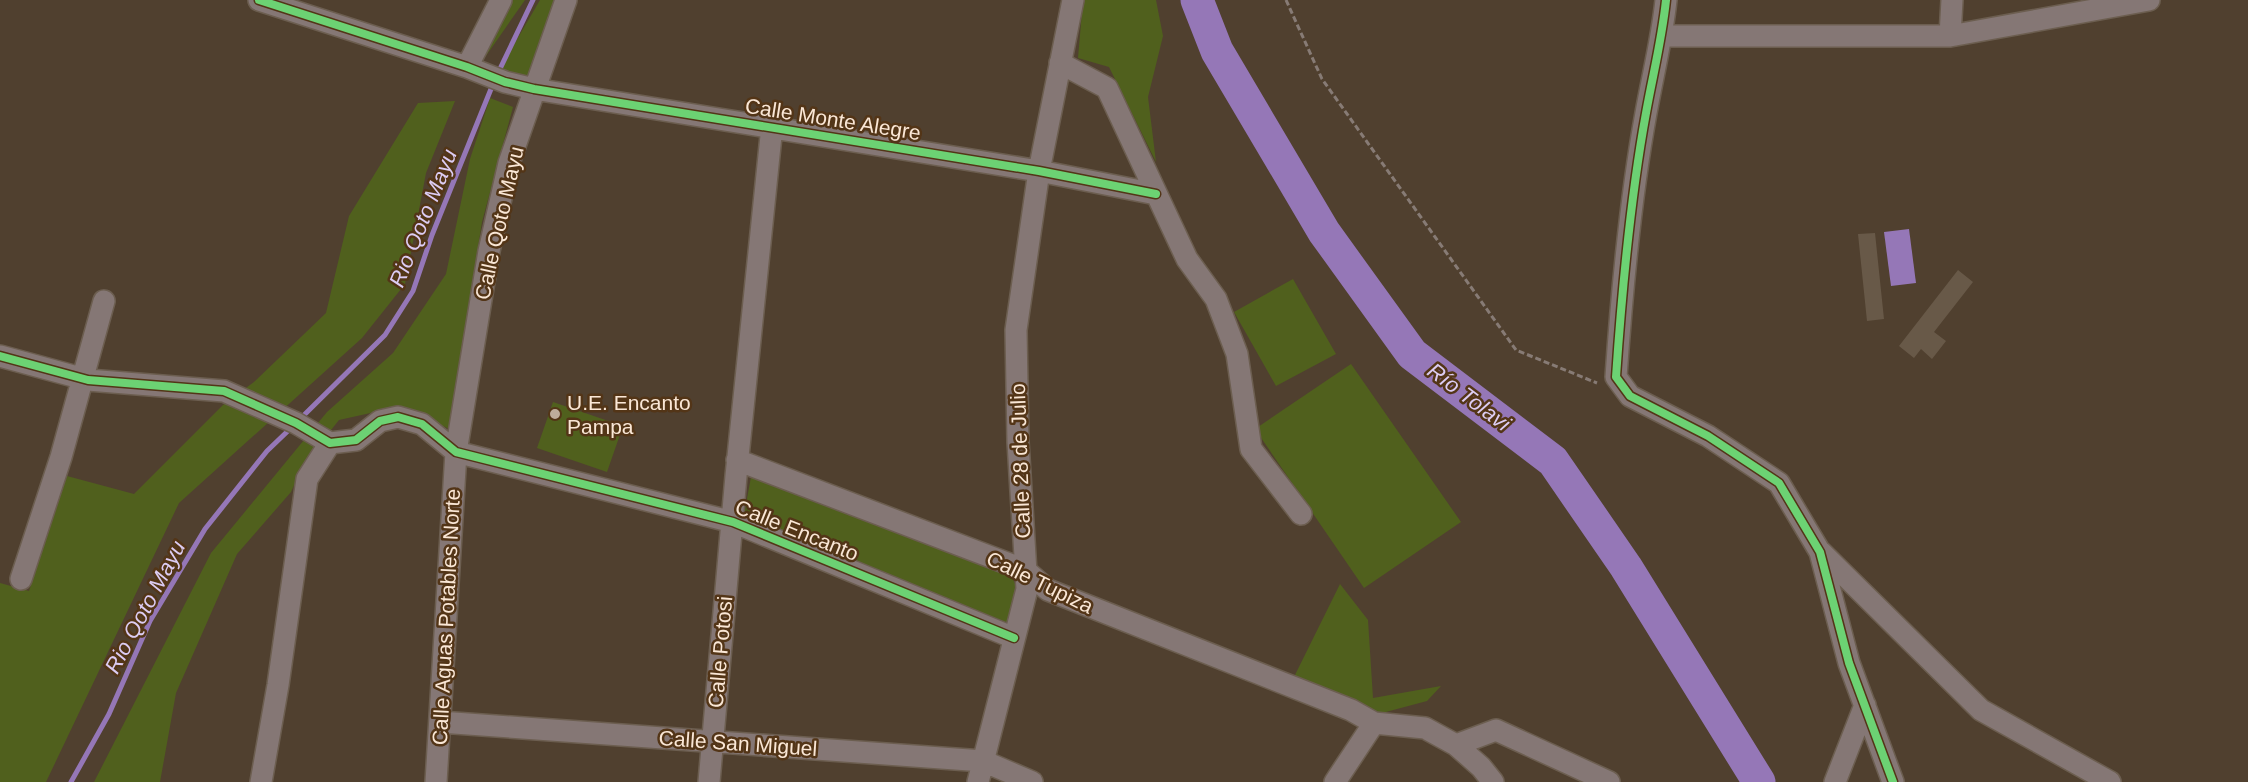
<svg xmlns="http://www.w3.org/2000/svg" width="2248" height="782" viewBox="0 0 2248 782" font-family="Helvetica,sans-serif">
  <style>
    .green { fill: #50601d }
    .water { fill: #9577b7 }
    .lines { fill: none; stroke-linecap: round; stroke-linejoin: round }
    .stream { stroke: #9577b7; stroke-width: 5 }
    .river { stroke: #9577b7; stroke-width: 33 }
    .building { fill: #685948 }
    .minor-casing { stroke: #6c5e50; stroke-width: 24 }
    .path { stroke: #877b75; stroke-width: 3; stroke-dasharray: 6 3; stroke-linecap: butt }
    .minor { stroke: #857775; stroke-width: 21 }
    .cycleway-casing { stroke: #533517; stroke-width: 11 }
    .cycleway { stroke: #6cd273; stroke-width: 8 }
    .poi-dot { fill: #bead9c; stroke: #533517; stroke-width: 2 }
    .labels { text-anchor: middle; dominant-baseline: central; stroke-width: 5; stroke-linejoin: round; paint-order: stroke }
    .street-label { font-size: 21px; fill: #fae7d6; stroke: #533517 }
    .poi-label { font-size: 21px; fill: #fae7d6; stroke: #533517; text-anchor: start }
    .water-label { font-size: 22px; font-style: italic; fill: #dcccf3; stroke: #533517 }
  </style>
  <rect width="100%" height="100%" fill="#50402f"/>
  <!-- green -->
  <path class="green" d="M507,0H525L481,63Z
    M540,0H558L530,78L499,70Z
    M1083,0H1156L1163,36L1148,97L1156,162L1109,67L1078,58Z
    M490,98L513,107L482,222L449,429L402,406L339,420L304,464L291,492L237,554L176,693L160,782H94L211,553L327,412L393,353L446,274L470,159Z
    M455,101L426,173L405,284L362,338L179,503L46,782H0V583L29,591L67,476L134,494L223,405L254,382L326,313L349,216L418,103Z
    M1293,279L1336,354L1276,386L1234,312Z
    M1351,364L1461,522L1364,588L1255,429Z
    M553,402L623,426L607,472L537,448Z
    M751,477L1011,574L1017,589L1008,623L743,520Z
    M1340,584L1368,620L1373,698L1441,686L1427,701L1382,713L1370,710L1294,677Z"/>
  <!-- water -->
  <path class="water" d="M1909,229L1916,283L1891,286L1884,232Z"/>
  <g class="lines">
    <!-- stream -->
    <path class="stream" d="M497,75L533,0
      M299,420L385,335L413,291L432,235L493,84
      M71,782L109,714L150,621L205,529L267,451L292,427"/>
    <!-- river -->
    <path class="river" d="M1197,0L1217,51L1324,232L1412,354L1553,461L1626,567L1759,782"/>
  </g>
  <!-- building -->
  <path class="building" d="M1875,233L1884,319L1867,321L1858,234Z
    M1958,270L1973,282L1934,332L1946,341L1932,359L1921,349L1914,358L1899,346Z"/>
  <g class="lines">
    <defs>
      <path id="minor" d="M259,0L467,67L505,82L534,89L1039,171L1156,194
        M1666,0C1662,39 1653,74 1646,113C1630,200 1622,289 1616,377L1630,396L1708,436L1779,483L1820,552L1849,663L1893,782
        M1663,36H1950L2149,0
        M1950,36L1952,0
        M1060,63L1107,88L1187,259L1216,299L1237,354L1251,449L1301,514
        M467,67L501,0
        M0,356L88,380L224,391L296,423L330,443L356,440L380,421L398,417L422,424L456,452L733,522L1014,638
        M737,460L1025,570L1048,590L1351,710L1374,723L1425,728L1456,745L1481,767L1493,782
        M1821,552L1981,710L2110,782
        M21,579L61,457L104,301
        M440,722L983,761L1032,782
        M1456,745L1496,730L1609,782
        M261,782L278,685L307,479L330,443
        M436,782L456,452L489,251L509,163L566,0
        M709,782L736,476L772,126
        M978,782L1027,589L1018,442L1016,330L1039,171L1073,0
        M1335,782L1374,723
        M1835,782L1865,705"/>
    </defs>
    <!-- minor casing -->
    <use href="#minor" class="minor-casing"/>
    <!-- path -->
    <path class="path" d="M1286,0L1322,79L1516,350L1597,383"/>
    <!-- minor -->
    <use href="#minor" class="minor"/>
    <defs>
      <path id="cycleway" d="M259,0L467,67L505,82L534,89L1039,171L1156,194
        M1666,0C1662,39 1653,74 1646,113C1630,200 1622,289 1616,377L1630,396L1708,436L1779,483L1820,552L1849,663L1893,782
        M0,356L88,380L224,391L296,423L330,443L356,440L380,421L398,417L422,424L456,452L733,522L1014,638"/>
    </defs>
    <!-- cycleway casing -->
    <use href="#cycleway" class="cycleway-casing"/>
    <!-- cycleway -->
    <use href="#cycleway" class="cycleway"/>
  </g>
  <!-- markers -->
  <circle class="poi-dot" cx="555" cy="414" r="6"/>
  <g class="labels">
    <!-- street labels -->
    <g class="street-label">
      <text transform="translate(833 119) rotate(9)">Calle Monte Alegre</text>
      <text transform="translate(499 223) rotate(-77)">Calle Qoto Mayu</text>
      <text transform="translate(1020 461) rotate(-92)">Calle 28 de Julio</text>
      <text transform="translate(797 530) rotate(22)">Calle Encanto</text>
      <text transform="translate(1040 582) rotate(26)">Calle Tupiza</text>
      <text transform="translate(446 617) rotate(-87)">Calle Aguas Potables Norte</text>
      <text transform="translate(720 652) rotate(-85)">Calle Potosi</text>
      <text transform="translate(738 743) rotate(4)">Calle San Miguel</text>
    </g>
    <!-- poi labels -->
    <g class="poi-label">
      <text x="567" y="402">U.E. Encanto<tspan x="567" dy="24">Pampa</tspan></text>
    </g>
    <!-- water labels -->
    <g class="water-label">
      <text transform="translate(423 218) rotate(-68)">Rio Qoto Mayu</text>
      <text transform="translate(1469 397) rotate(37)">Río Tolavi</text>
      <text transform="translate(145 607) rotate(-62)">Rio Qoto Mayu</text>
    </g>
  </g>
</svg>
